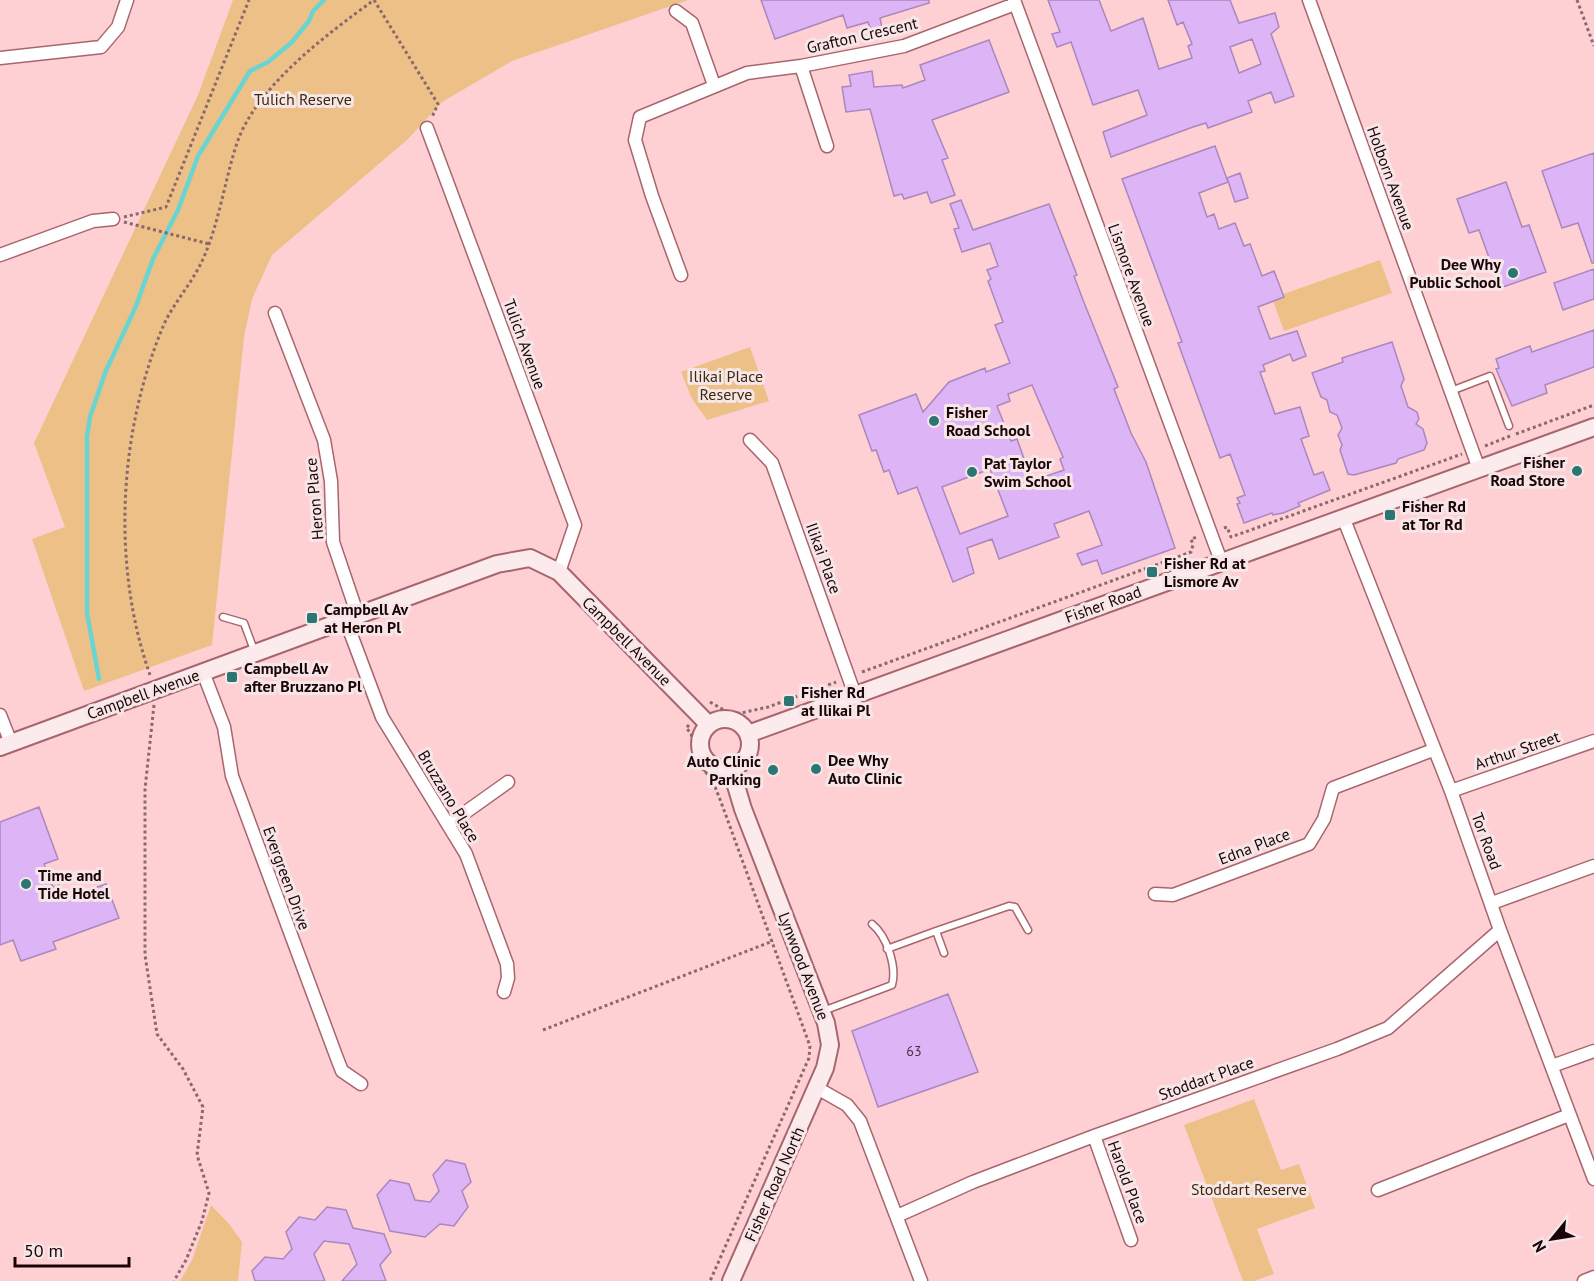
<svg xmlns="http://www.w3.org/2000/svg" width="1594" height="1281" viewBox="0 0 1594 1281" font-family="'PT Sans',sans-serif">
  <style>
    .green { fill: #edc087 }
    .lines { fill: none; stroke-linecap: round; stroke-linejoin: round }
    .stream { stroke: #6ad4d1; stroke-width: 4.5 }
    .building { fill: #ddb4f5; stroke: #aa87bd; stroke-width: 1.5; fill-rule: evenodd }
    .lane-casing { stroke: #a8656d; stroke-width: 9 }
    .street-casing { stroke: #a8656d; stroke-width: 15 }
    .secondary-casing { stroke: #a8656d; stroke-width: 20 }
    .path { stroke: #8b686c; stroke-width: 3; stroke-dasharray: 3 3; stroke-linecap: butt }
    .lane { stroke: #fff; stroke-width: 6 }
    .street { stroke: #fff; stroke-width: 12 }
    .secondary { stroke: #fcebec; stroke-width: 16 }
    .poi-dot { fill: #2b7573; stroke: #f6e6e7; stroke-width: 2 }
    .labels { text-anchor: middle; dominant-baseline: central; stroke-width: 6; stroke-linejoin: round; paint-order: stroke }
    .number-label { font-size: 14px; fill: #4c3043 }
    .street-label { font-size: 16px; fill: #1b0408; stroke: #f6e6e7 }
    .park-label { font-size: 16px; fill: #3d290c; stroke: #f6e6e7 }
    .poi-label { font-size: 16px; font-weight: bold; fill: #1b0408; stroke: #f6e6e7; text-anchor: start }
  </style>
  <rect width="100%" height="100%" fill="#fed0d4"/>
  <!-- green -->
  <path class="green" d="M233,0H688L512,61L442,102L407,140L272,255L252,299L244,337L212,645L84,691L32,539L65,527L34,443L198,95Z
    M1380,260L1392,293L1284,331L1272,298Z
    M750,347L769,401L707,420L692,399L681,372Z
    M1254,1099L1281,1170L1299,1164L1315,1208L1257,1229L1274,1274L1254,1281H1243L1184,1125Z
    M211,1205L230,1225L242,1242L238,1281H180L192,1260Z"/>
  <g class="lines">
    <!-- stream -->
    <path class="stream" d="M99,679L87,613V437L90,417L105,373L136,306L153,259L178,210L198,156L250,71L268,62L292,42L309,21L313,11L324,0"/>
  </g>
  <!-- building -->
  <path class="building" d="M761,0H929V3L880,18L882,28L871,31L868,22L847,28L843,15L775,39Z
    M1048,0H1099L1111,31L1143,18L1159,69L1192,58L1188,46L1192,44L1183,22L1177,25L1168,0H1230L1239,23L1275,13L1279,27L1271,34L1294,96L1275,103L1271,92L1248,101L1252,112L1208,128L1206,123L1193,127L1111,157L1103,132L1147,115L1138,90L1093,105L1071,42L1057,47L1052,34L1060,32ZM1252,39L1261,64L1239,73L1230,47Z
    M989,40L1009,92L932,120L948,158L942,160L955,195L931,203L927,192L904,199L902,194L894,196L870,109L846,112L842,87L851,86L849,75L872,71L874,87L902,85L903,88L925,80L920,65Z
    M1215,146L1228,182L1199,193L1207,217L1214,214L1219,229L1235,223L1244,246L1250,244L1262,276L1274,271L1284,297L1258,307L1270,339L1297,331L1306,356L1293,361L1290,354L1263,365L1265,371L1260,372L1275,414L1300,407L1309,436L1301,439L1314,475L1323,472L1330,490L1298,503L1300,506L1283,513L1273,515L1272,513L1244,523L1237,504L1240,503L1237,498L1245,495L1230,454L1220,458L1178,343L1182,342L1122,179Z
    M1594,153V263H1592L1578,223L1562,228L1542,171Z
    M1240,173L1248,198L1235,202L1227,178Z
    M1506,182L1522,227L1529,225L1546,272L1500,288L1479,230L1469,233L1457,199Z
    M961,200L973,230L1049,204L1077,275L1074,276L1083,300L1118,387L1114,389L1131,433L1146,462L1175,548L1102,574L1097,560L1082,565L1077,554L1102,545L1089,511L1054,524L1059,537L999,559L992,539L967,548L974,573L953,582L917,487L898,494L889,470L884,472L876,450L872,451L859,415L916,394L923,412L949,382L985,368L986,372L1010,363L995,325L1003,322L988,281L991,279L987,270L998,266L990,243L962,252L954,229L959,228L950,204ZM1032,385L1063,457L1060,459L1064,470L1032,481L1017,439L1011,441L997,406L1010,401L1008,394ZM990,469L1008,516L960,534L942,487Z
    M1594,269V299L1563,310L1554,283Z
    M1594,330V367L1545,385L1547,393L1512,406L1496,369L1499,368L1496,359L1530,346L1532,352Z
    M1392,342L1404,379L1401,386L1408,407L1417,412L1419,419L1416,424L1423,429L1427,443L1424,450L1398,459L1396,463L1354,475L1348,474L1340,450L1342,445L1338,435L1342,428L1337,415L1330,412L1327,400L1321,397L1312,373L1343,362L1342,358Z
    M39,807L58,859L44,864L53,887L59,885L64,899L106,884L119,918L53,942L56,949L21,961L13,940L0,945V822Z
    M948,994L978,1072L878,1107L852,1031Z
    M446,1160L465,1164L471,1182L462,1191L468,1207L454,1226L440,1224L425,1237L390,1231L377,1195L390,1180L409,1184L415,1200L430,1202L439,1191L433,1175Z
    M327,1207L346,1210L353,1228L384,1234L391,1252L380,1265L386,1281H342L357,1264L349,1244L324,1241L314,1254L325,1281H255L252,1271L265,1257L283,1259L292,1249L286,1232L299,1217L315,1220Z"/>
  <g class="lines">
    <defs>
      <path id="lane" d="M1451,391L1490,376L1509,426
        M223,617L244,623L255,653
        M936,931L1009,906L1015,907L1028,930
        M887,949L936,931L944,953
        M823,1011L892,985C897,967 887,936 872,924"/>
      <path id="street" d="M1014,0L1221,561
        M1309,0L1479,469
        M676,11L692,23L714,85
        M0,58L101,47L118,27L127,0
        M801,66L827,146
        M427,128L575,525L559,572
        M0,255L93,221L113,219
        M681,275L652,196L635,140L640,117L747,73L801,66L904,46L1015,4
        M275,313L324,440L331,481L333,542L358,616
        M750,440L772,463L855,695
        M1343,517L1451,791L1500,930L1594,1179
        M346,621L382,717L466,854L507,964L508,978L504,992
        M203,672L224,727L232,776L338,1061L342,1071L361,1084
        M0,715L11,743
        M1451,791L1594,741
        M449,824L508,782
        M1155,894L1173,895L1309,844L1324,819L1333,788L1433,750
        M1492,903L1594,866
        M1552,1066L1594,1051
        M817,1088L847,1105L860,1121L921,1281
        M1094,1136L1131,1240
        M1378,1190L1569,1115
        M897,1216L973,1182L1094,1136L1337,1049L1388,1028L1500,930
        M1584,1281L1594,1277"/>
      <path id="secondary" d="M700 744a25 25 0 1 1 50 0a25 25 0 1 1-50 0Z
        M748,734L1594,427
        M0,747L497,564L530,558L559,572L709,725
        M731,1281L825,1068L830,1045L826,1023L743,809L731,769"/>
    </defs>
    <!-- lane casing -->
    <use href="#lane" class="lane-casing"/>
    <!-- street casing -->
    <use href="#street" class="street-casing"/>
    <!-- secondary casing -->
    <use href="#secondary" class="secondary-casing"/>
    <!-- path -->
    <path class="path" d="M374,0L438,104L432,117
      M1577,0L1594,46
      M124,217L166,207L249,0
      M124,222L209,244
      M1516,434L1594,405
      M1485,446L1510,436
      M1224,528L1227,527L1231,537L1462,454
      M862,672L1191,552L1193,545L1191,539L1197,537
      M150,675C112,567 118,436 162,329C172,304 192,284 203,259C219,223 224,184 236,146C254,88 326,35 374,0
      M710,702L731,714L741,713L768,707L836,682
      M154,705L145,789V955L157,1034L183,1069L203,1107L197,1155L209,1193L202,1221L186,1260L174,1281
      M689,725L686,728L691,733L698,764L712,779L721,802L810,1046L809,1058L710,1281
      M543,1030L773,941"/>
    <!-- lane -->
    <use href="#lane" class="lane"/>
    <!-- street -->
    <use href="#street" class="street"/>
    <!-- secondary -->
    <use href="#secondary" class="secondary"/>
  </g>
  <!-- markers -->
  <g class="poi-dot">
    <circle cx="1513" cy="273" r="6"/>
    <circle cx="934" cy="421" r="6"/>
    <circle cx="1577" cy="471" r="6"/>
    <circle cx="972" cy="472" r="6"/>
    <rect x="1384" y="509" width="12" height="12" rx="3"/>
    <rect x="1146" y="566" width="12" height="12" rx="3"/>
    <rect x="306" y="612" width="12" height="12" rx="3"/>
    <rect x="226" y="671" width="12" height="12" rx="3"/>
    <rect x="783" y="695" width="12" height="12" rx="3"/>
    <circle cx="816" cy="769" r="6"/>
    <circle cx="773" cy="770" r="6"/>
    <circle cx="26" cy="884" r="6"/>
  </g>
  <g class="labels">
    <!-- number labels -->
    <g class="number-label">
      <text x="914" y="1051">63</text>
    </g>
    <!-- street labels -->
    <g class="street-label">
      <text transform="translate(862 35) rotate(-13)">Grafton Crescent</text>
      <text transform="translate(1391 178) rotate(70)">Holborn Avenue</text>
      <text transform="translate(1132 275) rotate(70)">Lismore Avenue</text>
      <text transform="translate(525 344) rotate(70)">Tulich Avenue</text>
      <text transform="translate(314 499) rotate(-95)">Heron Place</text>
      <text transform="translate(824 558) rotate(70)">Ilikai Place</text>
      <text transform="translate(1103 604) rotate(-20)">Fisher Road</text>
      <text transform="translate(627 641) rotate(45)">Campbell Avenue</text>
      <text transform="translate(143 694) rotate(-20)">Campbell Avenue</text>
      <text transform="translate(1517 750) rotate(-19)">Arthur Street</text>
      <text transform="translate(449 796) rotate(59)">Bruzzano Place</text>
      <text transform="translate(1487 841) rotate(70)">Tor Road</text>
      <text transform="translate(1254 846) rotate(-21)">Edna Place</text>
      <text transform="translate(287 878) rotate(70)">Evergreen Drive</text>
      <text transform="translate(804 966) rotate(69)">Lynwood Avenue</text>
      <text transform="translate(1206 1078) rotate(-20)">Stoddart Place</text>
      <text transform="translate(1128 1182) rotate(70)">Harold Place</text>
      <text transform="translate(774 1184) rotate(-66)">Fisher Road North</text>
    </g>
    <!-- park labels -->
    <g class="park-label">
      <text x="303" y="99">Tulich Reserve</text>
      <text x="726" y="376">Ilikai Place<tspan x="726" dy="18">Reserve</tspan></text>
      <text x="1249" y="1189">Stoddart Reserve</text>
    </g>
    <!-- poi labels -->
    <g class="poi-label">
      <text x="1501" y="264" text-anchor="end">Dee Why<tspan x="1501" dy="18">Public School</tspan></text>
      <text x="946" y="412">Fisher<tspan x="946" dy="18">Road School</tspan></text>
      <text x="1565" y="462" text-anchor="end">Fisher<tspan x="1565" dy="18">Road Store</tspan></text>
      <text x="984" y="463">Pat Taylor<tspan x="984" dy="18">Swim School</tspan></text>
      <text x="1402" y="506">Fisher Rd<tspan x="1402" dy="18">at Tor Rd</tspan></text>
      <text x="1164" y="563">Fisher Rd at<tspan x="1164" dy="18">Lismore Av</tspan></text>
      <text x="324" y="609">Campbell Av<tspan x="324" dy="18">at Heron Pl</tspan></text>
      <text x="244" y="668">Campbell Av<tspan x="244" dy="18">after Bruzzano Pl</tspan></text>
      <text x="801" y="692">Fisher Rd<tspan x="801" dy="18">at Ilikai Pl</tspan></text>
      <text x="828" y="760">Dee Why<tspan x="828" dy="18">Auto Clinic</tspan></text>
      <text x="761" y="761" text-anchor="end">Auto Clinic<tspan x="761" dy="18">Parking</tspan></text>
      <text x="38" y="875">Time and<tspan x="38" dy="18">Tide Hotel</tspan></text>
    </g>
  </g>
  <!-- north arrow -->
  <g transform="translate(1552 1239) rotate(240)" stroke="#f6e6e7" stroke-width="4.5" paint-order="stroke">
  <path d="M0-4.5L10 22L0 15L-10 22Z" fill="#1b0408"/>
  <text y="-9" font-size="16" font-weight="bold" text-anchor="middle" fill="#1b0408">N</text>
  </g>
  <!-- scale -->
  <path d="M15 1257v9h114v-9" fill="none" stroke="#1b0408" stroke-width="3"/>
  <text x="24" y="1257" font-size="18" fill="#1b0408" stroke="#f6e6e7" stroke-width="4.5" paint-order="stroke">50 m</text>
</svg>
